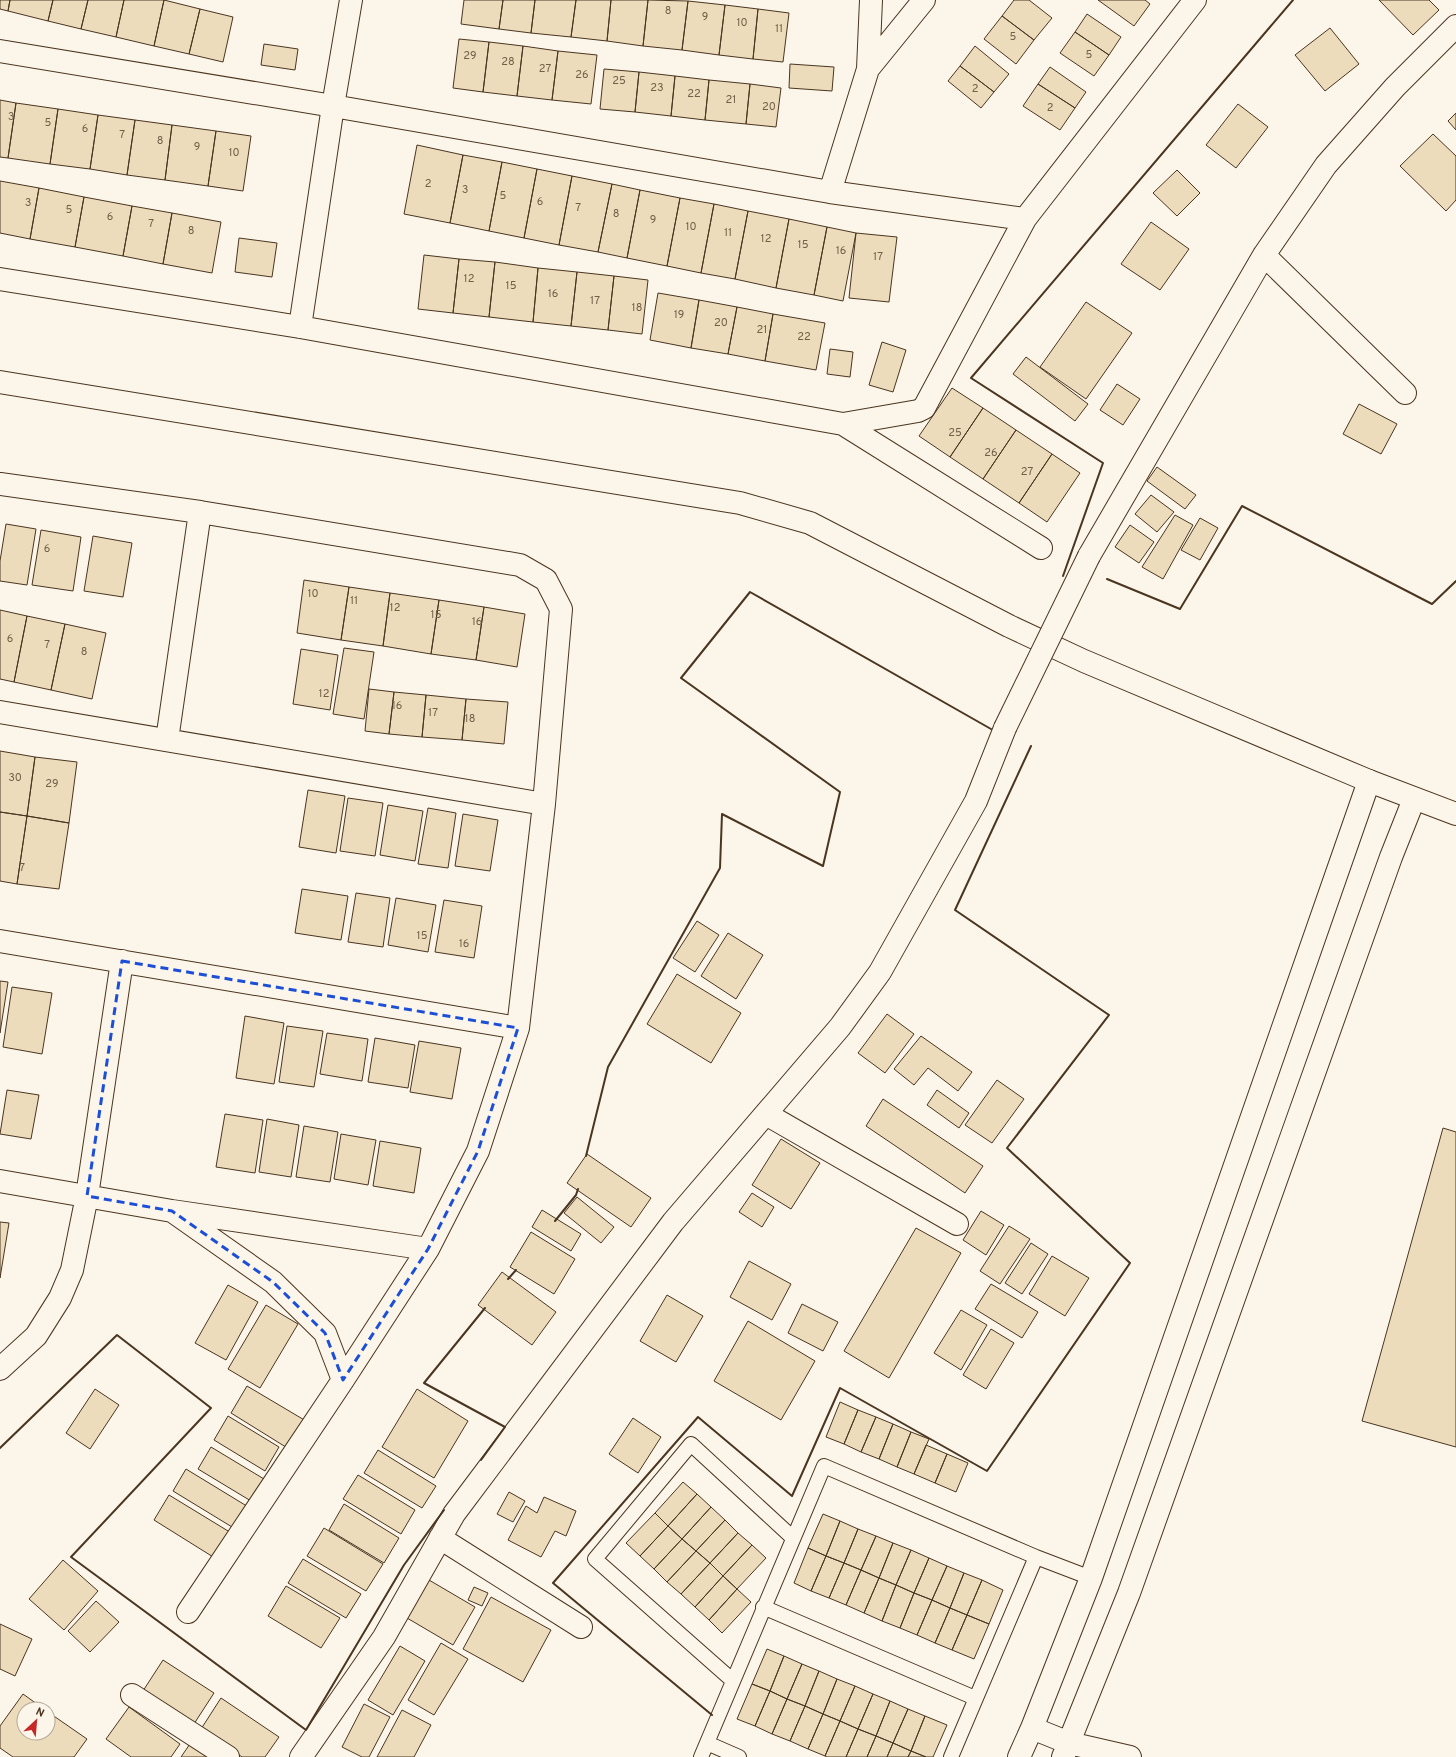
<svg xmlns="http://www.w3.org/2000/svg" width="1456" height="1757" viewBox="0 0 1456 1757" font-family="Overpass,sans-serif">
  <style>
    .building { fill: #ecdcbc; stroke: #4a3520 }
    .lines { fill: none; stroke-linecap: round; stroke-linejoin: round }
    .lane-casing { stroke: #4a3520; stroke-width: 16 }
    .street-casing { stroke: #4a3520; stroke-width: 24 }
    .secondary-casing { stroke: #4a3520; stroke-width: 24 }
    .lane { stroke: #fbf6e9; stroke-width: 14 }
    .street { stroke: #fbf6e9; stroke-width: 22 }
    .secondary { stroke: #fbf6e9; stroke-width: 22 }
    .street-bridge-casing { stroke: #4a3520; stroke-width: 24; stroke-linecap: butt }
    .street-bridge { stroke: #fbf6e9; stroke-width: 22 }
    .wall { stroke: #4a3520; stroke-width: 2 }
    .marked { fill: none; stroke: #1d4ed8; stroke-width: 3; stroke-dasharray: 8 5; stroke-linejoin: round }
    .labels { text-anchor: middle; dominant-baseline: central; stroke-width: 3; stroke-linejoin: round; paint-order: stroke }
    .number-label { font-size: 11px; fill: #725f47 }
  </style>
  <rect width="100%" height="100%" fill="#fbf6e9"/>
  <!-- building -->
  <path class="building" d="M0,0H10L8,11L0,9Z
    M10,0H53L48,21L8,11Z
    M53,0H88L81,29L48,21Z
    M88,0H124L116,37L81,29Z
    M124,0H164L154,46L116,37Z
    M164,0L200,9L189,54L154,46Z
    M464,0H503L499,29L461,24Z
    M503,0H535L531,33L499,29Z
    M535,0H576L571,37L531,33Z
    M576,0H611L607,41L571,37Z
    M611,0H648L643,46L607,41Z
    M648,0L688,1L682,50L643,46Z
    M1014,0H1029L1052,18L1034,40L1002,16Z
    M1098,0H1145L1150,4L1134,26Z
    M1379,0H1429L1439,10L1413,35Z
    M688,1L725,5L719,55L682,50Z
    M725,5L758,9L753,59L719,55Z
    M200,9L233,17L223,62L189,54Z
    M758,9L789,13L783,62L753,59Z
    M1087,14L1121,37L1109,55L1075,32Z
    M1002,16L1034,40L1016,64L984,39Z
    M1330,28L1359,64L1325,91L1295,55Z
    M1075,32L1109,55L1094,76L1060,53Z
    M459,39L489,42L483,92L453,88Z
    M489,42L523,46L517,96L483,92Z
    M264,44L298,49L295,70L261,65Z
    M523,46L558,51L552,100L517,96Z
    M975,46L1009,74L994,92L960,66Z
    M558,51L597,55L591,104L552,100Z
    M790,64L834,67L832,91L789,88Z
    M960,66L994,92L981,108L948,81Z
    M1050,67L1086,92L1075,108L1038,84Z
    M604,69L639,72L635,112L600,109Z
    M639,72L675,76L671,116L635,112Z
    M675,76L709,80L705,120L671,116Z
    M709,80L750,84L746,124L705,120Z
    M750,84L781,88L776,127L746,124Z
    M1038,84L1075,108L1060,130L1023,106Z
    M0,100L16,103L8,158L0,157Z
    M16,103L58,109L50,164L8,158Z
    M1238,104L1268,127L1236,168L1206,145Z
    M58,109L98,115L90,169L50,164Z
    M1456,113V130L1448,121Z
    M98,115L135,120L127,175L90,169Z
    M135,120L172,125L165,180L127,175Z
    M172,125L216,131L208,186L165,180Z
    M216,131L251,136L243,191L208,186Z
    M1433,134L1456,156V200L1446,211L1400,166Z
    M417,145L463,155L450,223L404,214Z
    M463,155L502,162L489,231L450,223Z
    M502,162L537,169L524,238L489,231Z
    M537,169L572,176L559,245L524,238Z
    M1177,170L1200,193L1177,216L1153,193Z
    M572,176L612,184L598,252L559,245Z
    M0,181L39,188L30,239L0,233Z
    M612,184L640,190L627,258L598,252Z
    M39,188L84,197L75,247L30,239Z
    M640,190L680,198L667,266L627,258Z
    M84,197L132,206L123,256L75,247Z
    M680,198L714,204L701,273L667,266Z
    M714,204L748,211L735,279L701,273Z
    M132,206L172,213L163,264L123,256Z
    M748,211L789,219L776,288L735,279Z
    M172,213L221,222L212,273L163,264Z
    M789,219L827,227L814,295L776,288Z
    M1151,222L1189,249L1160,290L1121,264Z
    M827,227L856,233L843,301L814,295Z
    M856,233L897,237L889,302L849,298Z
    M239,238L277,243L272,277L235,272Z
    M424,255L459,259L453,313L418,309Z
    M459,259L495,262L489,317L453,313Z
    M495,262L538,268L533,322L489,317Z
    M538,268L577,272L571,326L533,322Z
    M577,272L614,276L608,330L571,326Z
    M614,276L648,280L642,334L608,330Z
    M658,293L699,300L691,348L650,340Z
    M699,300L737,307L728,354L691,348Z
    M1086,302L1132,333L1086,399L1040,367Z
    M737,307L773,314L765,361L728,354Z
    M773,314L825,323L816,370L765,361Z
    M882,342L906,350L893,392L869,385Z
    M830,349L853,352L850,377L827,374Z
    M1026,357L1088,404L1075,421L1013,374Z
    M1117,384L1140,399L1123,425L1100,410Z
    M952,388L983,408L950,457L919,436Z
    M1359,404L1397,424L1381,454L1343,434Z
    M983,408L1016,430L983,479L950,457Z
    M1016,430L1052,454L1019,503L983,479Z
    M1052,454L1080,473L1047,522L1019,503Z
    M1157,467L1196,495L1185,509L1147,481Z
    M1151,495L1174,512L1157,532L1135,514Z
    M1175,515L1193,525L1163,579L1142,567Z
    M1200,518L1218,528L1200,560L1181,550Z
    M6,524L36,529L27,585L0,581V561Z
    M1130,525L1154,542L1139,563L1115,547Z
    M41,530L81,537L73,591L32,585Z
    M93,536L132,543L123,597L84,591Z
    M304,580L349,587L341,640L297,633Z
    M349,587L390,593L383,646L341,640Z
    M390,593L439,600L431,654L383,646Z
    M439,600L484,607L476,660L431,654Z
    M484,607L525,614L517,667L476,660Z
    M0,610L27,616L14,682L0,679Z
    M27,616L65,624L51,690L14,682Z
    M65,624L106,633L92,699L51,690Z
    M344,648L374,652L364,719L333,714Z
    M301,649L338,655L330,710L293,704Z
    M369,689L394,692L389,734L365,731Z
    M394,692L426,695L422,737L389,734Z
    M426,695L466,699L462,740L422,737Z
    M466,699L508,702L504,744L462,740Z
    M0,751L35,757L27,816L0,812Z
    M35,757L77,762L69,823L27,816Z
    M308,790L345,796L336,853L299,847Z
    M348,798L383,803L375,856L340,851Z
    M388,805L423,811L415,861L380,855Z
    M428,808L456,813L448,868L418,864Z
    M0,812L27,816L17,884L0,881Z
    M463,814L498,820L490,871L455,866Z
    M27,816L69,823L59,889L17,884Z
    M302,889L348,896L341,940L295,933Z
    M356,893L390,898L383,947L348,942Z
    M396,898L436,905L428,952L388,945Z
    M444,900L482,906L474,958L435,952Z
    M697,921L719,935L695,972L673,958Z
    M728,933L763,955L736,999L701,976Z
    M677,974L741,1013L711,1063L647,1024Z
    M0,981L8,982L0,1033Z
    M12,987L52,993L42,1054L3,1047Z
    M887,1014L914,1034L885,1073L858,1053Z
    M245,1016L284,1023L274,1084L236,1078Z
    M287,1026L323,1031L314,1087L279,1082Z
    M327,1033L368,1039L362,1081L320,1074Z
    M921,1036L972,1072L958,1091L928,1068L914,1085L894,1069Z
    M375,1038L415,1045L408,1088L368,1082Z
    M419,1041L461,1048L452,1099L410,1092Z
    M997,1080L1024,1099L992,1143L965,1125Z
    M7,1090L39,1095L31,1139L0,1134Z
    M937,1090L969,1113L959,1128L927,1105Z
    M883,1099L983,1166L965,1193L866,1126Z
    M225,1114L263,1120L255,1173L216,1167Z
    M267,1119L299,1125L291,1177L259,1172Z
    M304,1126L338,1132L330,1182L296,1177Z
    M1443,1128L1456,1132V1447L1362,1421Z
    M341,1134L376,1140L368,1185L334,1179Z
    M781,1139L820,1163L791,1209L752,1185Z
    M380,1141L421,1148L414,1193L373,1186Z
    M587,1154L651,1198L631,1227L567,1183Z
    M752,1193L774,1207L762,1227L739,1212Z
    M577,1197L614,1227L601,1243L564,1213Z
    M542,1210L581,1234L571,1251L532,1227Z
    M981,1211L1004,1225L986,1255L963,1240Z
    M0,1222L9,1223L0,1278Z
    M1009,1226L1030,1239L1000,1284L980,1271Z
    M916,1228L961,1253L889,1378L844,1351Z
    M531,1232L575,1259L554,1294L510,1267Z
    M1031,1243L1048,1254L1022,1294L1005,1283Z
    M1052,1256L1089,1278L1065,1316L1029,1294Z
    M749,1261L791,1284L772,1320L730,1297Z
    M502,1272L556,1312L532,1345L478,1305Z
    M991,1284L1038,1312L1022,1338L975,1309Z
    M228,1285L258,1302L226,1360L195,1343Z
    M667,1295L703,1316L676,1362L640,1341Z
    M802,1304L838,1322L823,1351L788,1333Z
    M266,1305L298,1324L260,1388L228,1369Z
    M961,1310L987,1325L961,1370L934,1353Z
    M748,1321L815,1361L781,1420L714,1381Z
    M991,1329L1014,1343L986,1389L963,1375Z
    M247,1386L306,1421L289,1449L231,1413Z
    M95,1389L119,1405L90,1449L66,1433Z
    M417,1389L468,1421L434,1478L382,1447Z
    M840,1402L858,1410L844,1444L826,1437Z
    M858,1410L876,1417L861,1452L844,1444Z
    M228,1416L279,1447L265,1471L214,1440Z
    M876,1417L893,1424L879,1459L861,1452Z
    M633,1418L661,1437L638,1473L609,1454Z
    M893,1424L911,1432L897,1467L879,1459Z
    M911,1432L929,1439L914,1474L897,1467Z
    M926,1445L947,1454L935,1483L914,1474Z
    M211,1447L264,1479L251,1501L198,1469Z
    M378,1450L436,1486L422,1508L364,1473Z
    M947,1454L968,1463L956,1492L935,1483Z
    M186,1469L250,1508L237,1530L173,1491Z
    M358,1475L415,1510L401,1534L343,1499Z
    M683,1482L697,1494L668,1526L655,1513Z
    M509,1492L525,1501L513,1522L497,1514Z
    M697,1494L711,1507L682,1539L668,1526Z
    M169,1495L233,1534L218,1560L154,1520Z
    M544,1497L576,1511L566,1536L555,1531L541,1557L508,1540L526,1506L537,1513Z
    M344,1504L399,1538L384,1563L329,1530Z
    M711,1507L725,1520L696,1551L682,1539Z
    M655,1513L668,1526L640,1556L626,1543Z
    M823,1514L840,1521L826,1556L808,1548Z
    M725,1520L738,1533L710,1563L696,1551Z
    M840,1521L858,1529L844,1563L826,1556Z
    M668,1526L682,1539L654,1569L640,1556Z
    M324,1528L383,1564L366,1591L307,1556Z
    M858,1529L876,1536L861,1570L844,1563Z
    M738,1533L752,1545L723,1576L710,1563Z
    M876,1536L893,1543L879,1578L861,1570Z
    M682,1539L696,1551L667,1582L654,1569Z
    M893,1543L911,1550L896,1585L879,1578Z
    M752,1545L766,1558L737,1589L723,1576Z
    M808,1548L826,1556L811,1591L794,1583Z
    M911,1550L929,1558L914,1593L896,1585Z
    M696,1551L710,1563L681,1594L667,1582Z
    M826,1556L844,1563L829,1598L811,1591Z
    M929,1558L947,1566L932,1600L914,1593Z
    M303,1559L361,1594L346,1618L288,1583Z
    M63,1560L98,1591L64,1630L29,1599Z
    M710,1563L723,1576L695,1607L681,1594Z
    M844,1563L861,1570L846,1605L829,1598Z
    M947,1566L964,1573L950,1608L932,1600Z
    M861,1570L879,1578L864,1613L846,1605Z
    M964,1573L982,1580L967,1615L950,1608Z
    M723,1576L737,1589L709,1620L695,1607Z
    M879,1578L896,1585L882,1621L864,1613Z
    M429,1580L475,1607L453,1645L407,1618Z
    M982,1580L1003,1590L989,1624L967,1615Z
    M896,1585L914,1593L900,1628L882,1621Z
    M286,1586L340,1618L321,1648L268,1616Z
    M474,1587L488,1593L482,1606L468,1600Z
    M737,1589L751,1602L722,1633L709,1620Z
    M914,1593L932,1600L917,1635L900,1628Z
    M491,1597L551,1630L523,1682L463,1649Z
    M932,1600L950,1608L935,1643L917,1635Z
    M96,1601L119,1622L90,1652L68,1631Z
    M950,1608L967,1615L952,1650L935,1643Z
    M967,1615L989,1624L974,1659L952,1650Z
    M0,1624L32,1639L15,1676L0,1669Z
    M441,1643L468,1659L434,1715L408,1700Z
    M400,1646L425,1661L393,1715L368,1700Z
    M767,1649L784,1656L770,1691L752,1684Z
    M784,1656L802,1664L787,1699L770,1691Z
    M163,1660L214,1693L192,1727L141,1694Z
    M802,1664L819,1671L805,1706L787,1699Z
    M819,1671L837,1679L823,1714L805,1706Z
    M837,1679L855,1686L840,1721L823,1714Z
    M752,1684L770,1691L755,1726L737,1719Z
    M855,1686L873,1694L858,1729L840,1721Z
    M770,1691L787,1699L772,1734L755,1726Z
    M23,1694L44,1709H24V1733H48V1712L87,1739L74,1757H13L0,1748V1726Z
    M873,1694L890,1701L876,1736L858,1729Z
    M221,1698L279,1737L265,1757H242L201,1729Z
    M787,1699L805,1706L790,1741L772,1734Z
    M890,1701L908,1709L893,1743L876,1736Z
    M364,1704L390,1717L369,1757H362L342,1747Z
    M805,1706L823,1714L808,1749L790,1741Z
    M129,1707L180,1744L171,1757H131L106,1739Z
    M908,1709L925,1716L911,1751L893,1743Z
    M402,1710L431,1725L414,1757H377Z
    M823,1714L840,1721L825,1756L808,1749Z
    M925,1716L947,1725L933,1757H926L911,1751Z
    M840,1721L858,1729L846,1757H827L825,1756Z
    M858,1729L876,1736L867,1757H846Z
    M876,1736L893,1743L887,1757H867Z
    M194,1738L221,1757H181Z
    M893,1743L911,1751L908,1757H887Z
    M911,1751L926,1757H908Z"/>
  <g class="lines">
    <defs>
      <path id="lane" d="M763,1607L975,1698
        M732,1680L595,1559L691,1444L793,1538
        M707,1743L739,1757
        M701,1757L824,1466L1036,1557L1091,1578
        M951,1757L1036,1557"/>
      <path id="street" d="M0,51L333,106L830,192L1025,219
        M868,69L924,0
        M830,192L868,69L871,0
        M1264,255L1405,393
        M0,279L300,327L843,424L918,411L924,408L1025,219L1195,0
        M300,327L333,106L351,0
        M843,424L1041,548
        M0,484L200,512L520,565L546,580L561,609L544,804L518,1028L478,1151L428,1249L343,1380L188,1612
        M1089,556L1264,255L1326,165L1395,87L1456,26
        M0,712L544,804
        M167,740L200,512
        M0,941L518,1028
        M766,1114L957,1224
        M0,1181L172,1211L428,1249
        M175,1213L273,1282L325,1333L343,1380
        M0,1369L36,1336L60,1298L72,1270L87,1196L122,961
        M440,1538L581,1627
        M132,1695L228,1757
        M1032,1728L1069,1743L1130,1757
        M301,1757L384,1637L454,1514L673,1222L840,1027L880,972L976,801L1005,728
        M1019,1757L1032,1728L1091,1578L1369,781
        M1063,1757L1129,1593L1391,857L1414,799"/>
      <path id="secondary" d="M0,382L740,503L810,523L1009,626L1084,661L1369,781L1456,814"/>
    </defs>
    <!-- lane casing -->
    <use href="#lane" class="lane-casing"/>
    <!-- street casing -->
    <use href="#street" class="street-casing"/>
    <!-- secondary casing -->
    <use href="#secondary" class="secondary-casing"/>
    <!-- lane -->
    <use href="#lane" class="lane"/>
    <!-- street -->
    <use href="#street" class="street"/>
    <!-- secondary -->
    <use href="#secondary" class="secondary"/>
    <defs>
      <path id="street-bridge" d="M1005,728L1089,556"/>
    </defs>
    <!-- street-bridge casing -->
    <use href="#street-bridge" class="street-bridge-casing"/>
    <!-- street-bridge -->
    <use href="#street-bridge" class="street-bridge"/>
    <!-- wall -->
    <path class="wall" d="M1063,576L1103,463L971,378L1293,0
      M1107,579L1180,609L1242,506L1432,604L1456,581
      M586,1156L608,1067L720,868L722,814L823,866L840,792L681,678L750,592L991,729
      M555,1221L576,1195L578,1189
      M508,1279L516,1270
      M0,1448L117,1335L211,1408L71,1557L306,1730L404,1565L444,1510
      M481,1460L505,1427L424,1383L485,1308
      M712,1715L553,1583L698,1417L792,1496L840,1388L987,1471L1130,1263L1007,1148L1109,1015L955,910L1031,746"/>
  </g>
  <!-- marked area -->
  <path class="marked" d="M122,961L518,1028L478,1151L428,1249L343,1380L325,1333L273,1282L172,1211L87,1196Z"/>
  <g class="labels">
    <!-- number labels -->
    <g class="number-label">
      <text x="668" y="11">8</text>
      <text x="705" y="17">9</text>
      <text x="742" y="23">10</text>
      <text x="779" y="29">11</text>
      <text x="1013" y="37">5</text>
      <text x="1089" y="55">5</text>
      <text x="470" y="56">29</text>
      <text x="508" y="62">28</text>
      <text x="545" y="69">27</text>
      <text x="582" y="75">26</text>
      <text x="619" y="81">25</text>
      <text x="657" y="88">23</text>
      <text x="975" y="89">2</text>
      <text x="694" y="94">22</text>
      <text x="731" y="100">21</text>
      <text x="769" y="107">20</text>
      <text x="1050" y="108">2</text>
      <text x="11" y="117">3</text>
      <text x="48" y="123">5</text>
      <text x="85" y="129">6</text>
      <text x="122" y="135">7</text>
      <text x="160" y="141">8</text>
      <text x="197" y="147">9</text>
      <text x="234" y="153">10</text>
      <text x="428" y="184">2</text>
      <text x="465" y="190">3</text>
      <text x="503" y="196">5</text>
      <text x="540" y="202">6</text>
      <text x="28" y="203">3</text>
      <text x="578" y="208">7</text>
      <text x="69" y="210">5</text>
      <text x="616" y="214">8</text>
      <text x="110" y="217">6</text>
      <text x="653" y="220">9</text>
      <text x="151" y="224">7</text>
      <text x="691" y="227">10</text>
      <text x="191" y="231">8</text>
      <text x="728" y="233">11</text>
      <text x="766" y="239">12</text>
      <text x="803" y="245">15</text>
      <text x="841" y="251">16</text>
      <text x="878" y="257">17</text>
      <text x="469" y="279">12</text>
      <text x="511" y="286">15</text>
      <text x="553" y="294">16</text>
      <text x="595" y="301">17</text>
      <text x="637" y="308">18</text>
      <text x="679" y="315">19</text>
      <text x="721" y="323">20</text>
      <text x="762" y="330">21</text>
      <text x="804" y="337">22</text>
      <text x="955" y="433">25</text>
      <text x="991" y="453">26</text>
      <text x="1027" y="472">27</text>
      <text x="47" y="549">6</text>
      <text x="313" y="594">10</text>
      <text x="354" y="601">11</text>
      <text x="395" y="608">12</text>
      <text x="436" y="615">15</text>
      <text x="477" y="622">16</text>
      <text x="10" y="639">6</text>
      <text x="47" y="645">7</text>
      <text x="84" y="652">8</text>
      <text x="324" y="694">12</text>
      <text x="397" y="706">16</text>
      <text x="433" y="713">17</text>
      <text x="470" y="719">18</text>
      <text x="15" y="778">30</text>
      <text x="52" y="784">29</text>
      <text x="22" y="868">7</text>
      <text x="422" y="936">15</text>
      <text x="464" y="944">16</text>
    </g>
  </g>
  <!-- north arrow -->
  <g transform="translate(36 1721) rotate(26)"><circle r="19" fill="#fbf6e9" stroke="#b4a999"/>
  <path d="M0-3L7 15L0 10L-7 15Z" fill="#c62828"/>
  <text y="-6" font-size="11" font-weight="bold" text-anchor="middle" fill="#4a3520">N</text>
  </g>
</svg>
